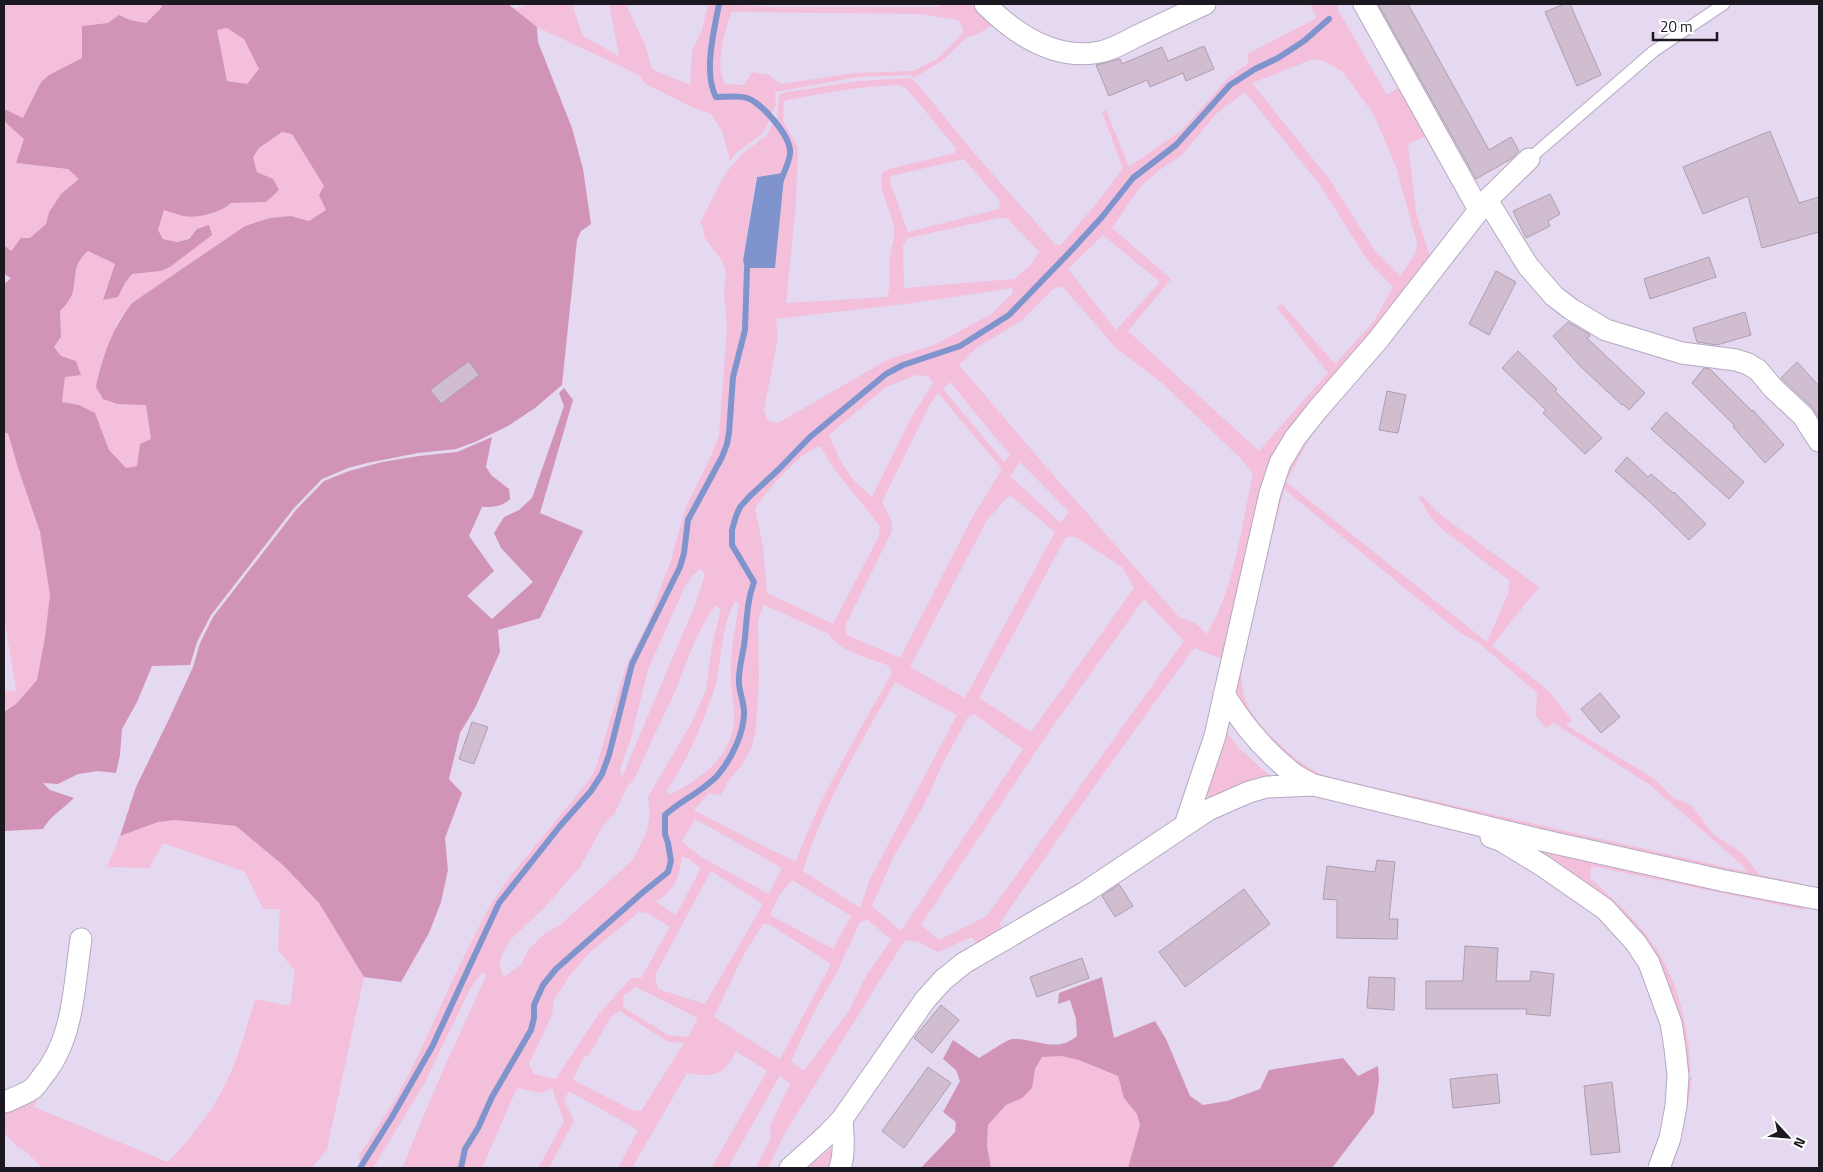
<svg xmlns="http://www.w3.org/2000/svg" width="1823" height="1172" viewBox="0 0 1823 1172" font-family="'Titillium Web',sans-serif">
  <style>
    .green { fill: #f3bfdb; fill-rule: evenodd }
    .forest { fill: #d193b6; fill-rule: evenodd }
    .water { fill: #7f94cc }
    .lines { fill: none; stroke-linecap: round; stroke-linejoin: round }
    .stream { stroke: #7f94cc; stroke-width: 6 }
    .building { fill: #d0bed0; stroke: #af9daf }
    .service-casing { stroke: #b4aac0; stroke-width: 13 }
    .minor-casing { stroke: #b4aac0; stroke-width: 23 }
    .service { stroke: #fff; stroke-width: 11 }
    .minor { stroke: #fff; stroke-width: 21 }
  </style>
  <rect width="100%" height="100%" fill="#e4d9f0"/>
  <!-- green -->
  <path class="green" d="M4,4H162L161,8L146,23L130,20L119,15L108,23L82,26L83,58L49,75L41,82L23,118L4,109Z
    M530,4H572L583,36L619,56L609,4H626L645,45L652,69L690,85L692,51L702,30L708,4H717C713,24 704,69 709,88C710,92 713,96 715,99C744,98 750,97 770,119L763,133L737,152L730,161L722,131L711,114L694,108L644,83L639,75L537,27L514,9Z
    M720,4L776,7H938L942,4H981L1000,21L976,35L967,37L943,60L914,78L910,75L857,77L775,92L776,105L771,115C751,94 745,95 717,96C705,72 717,29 720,4ZM732,12L921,14L958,20L963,28L962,34L937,59L913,71L854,73L781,84L769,75L752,72L744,85L725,84C724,80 721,76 721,72C718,60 726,23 732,12Z
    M1310,4H1339L1337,8L1387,95L1403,85L1428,135L1408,144L1416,212L1430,257L1376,327L1286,435L1249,545L1222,659L1194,648L1091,791L1000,923L1003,932L980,947L972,937L938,952L918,942L905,940L785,1133L768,1168H756L771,1138L770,1126L790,1084L780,1075L728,1168H711L767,1071L736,1051C725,1076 712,1078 687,1073L632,1168H618L638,1130L569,1091L564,1100L574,1121L549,1168H538L564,1121L552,1088L541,1093L517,1088L482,1168H463L467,1150L480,1129L493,1098L533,1031L536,1019L535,1006L544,986L557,970L643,894L670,873L673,861L666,833L667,816C683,801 704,793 718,776C733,760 747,733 746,710C745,701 741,693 740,684C739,672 744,658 745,646C749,624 748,603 755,582L750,573L743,563L734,544V530L737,517L742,508L751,497L780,471L811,438L887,376L903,366L961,347L1010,316L1103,218L1134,179L1178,146L1231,86L1255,70L1279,60L1305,42L1330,20L1331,17L1328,18L1303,39L1278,57L1254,67L1229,83L1176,144L1132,176L1100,216L1066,254L1008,313L959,344L902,363L885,373L809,436L739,506C721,543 736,552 752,583C745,602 745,623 742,643C741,657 736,671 738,685C739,694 742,702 742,712C743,733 730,758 716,774C701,791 680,799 664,814L663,834L667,843L669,861L666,871L658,879L641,891L625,907L555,968L542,984L532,1005L533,1018L530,1029L491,1097L477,1128L464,1149L459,1168H402L440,1077L486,976L483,971L470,989L424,1084L373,1168H363L417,1078L433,1047L501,904L561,827L592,791L603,775L611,755L634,665L681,568L686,554L690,520L723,458L731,433L734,377L747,330L748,268H775L784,177L792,155L791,145L777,122L779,96L782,93L859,81L909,78L915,81L974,153L1055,244L1061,245L1096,204L1122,170V166L1102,112L1106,110L1129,167L1182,130L1228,78L1249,63L1247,54L1317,18ZM1313,59L1324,61L1342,71L1374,115L1396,167L1417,243L1416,253L1400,276L1375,251L1330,180L1252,83ZM898,85L906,88L956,148L955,153L889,169L882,173C878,190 890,209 894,226C896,237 891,247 890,258C888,271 892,283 887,297L786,303L796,203L798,147L783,121L784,101C821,93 860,86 898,85ZM1245,92L1320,185L1368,261L1393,287L1374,321L1335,364L1282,304L1277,308L1328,373L1259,451L1128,331L1171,279L1112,228L1140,187L1161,169L1182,155L1216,114ZM964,159L999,200L1000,205L999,209L908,232L890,182L891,176ZM999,218H1007L1039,252L1031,265L1014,279L904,288L903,246L908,238ZM1103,235L1160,282L1116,330L1068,269ZM1062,286L1116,348L1163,384L1240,458L1253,473C1242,524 1234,589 1207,634L1195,623L1179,617L1047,468L959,365L976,348L1021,321L1052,290ZM1012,288L1013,293L990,315L934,345L889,359L778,423L768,421L764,410L778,338L776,319L913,303ZM917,375L928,376L933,383L912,416L872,497L854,481L840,460L829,435L886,387ZM950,382L1010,455L1004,462L943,389ZM938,393L1002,469L972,518L900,658L847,635L845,626L892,531V522L882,502L929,406ZM820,446L834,469L880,526L879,536L833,624L767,593L763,546L755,508C768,490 799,452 820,446ZM1020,462L1069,512L1061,523L1010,476ZM1010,495L1055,532L965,698L910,667L987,520ZM1066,537H1076L1122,567L1134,588L1031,732L979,698ZM700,569L705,574L695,605L622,777L620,769L631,738L648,670L684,588L693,575ZM1144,599L1184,641L987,916L939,940L921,925L1046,736ZM735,601L739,604C736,625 731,647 731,668C730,685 734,701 734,718C734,756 699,780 669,795L667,790C685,763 695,742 706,712C710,701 715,690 717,679C721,656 723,621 735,601ZM764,605L829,634C840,653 869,657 889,666L892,673C857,735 821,794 796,861L769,849L694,810L709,793L720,795L725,789L728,781L742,765L752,747L756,728L759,679L758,620ZM715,606L721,609L712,646L706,690L693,720L648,797L650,814L647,831L633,860L560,925L545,933L528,950L521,965L504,977L499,965L503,952L511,939L544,908L580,867L604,824L615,813L627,787L635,778C647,749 661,722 674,694C687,664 695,633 715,606ZM895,682L957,715L870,879L860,908L803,871C823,804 861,743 895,682ZM974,714L1023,749L901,931L872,906L894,856L923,807L943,763L968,717ZM695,819L782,868L769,894L701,857L682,841ZM682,856L689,859L701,868L676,915L656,902C675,889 679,879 682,856ZM711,871L763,904L705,1004L658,989L655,975ZM792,880L851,916L833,949L770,915L780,894ZM639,912L648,913L670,927L641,978H631L598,1015L556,1079L534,1074L529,1064L552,1015L554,1000L571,974L589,953ZM868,920L891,940L866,976L849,1011L804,1071L791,1061L815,1010L836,974L860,922ZM763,924H769L831,964L780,1059L714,1017L744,954ZM636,987L698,1018L688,1037L668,1035L623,1007L624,995ZM619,1011L669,1042L684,1043L641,1111L632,1110L573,1080L583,1058L590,1054L610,1018Z
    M227,28L244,39L259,69L247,84L227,81L217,30Z
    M4,121L25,139L16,163L68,169L80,179L61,194L49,212L46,224L30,238H21L10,251L4,245Z
    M773,123C791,144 791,148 782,173L756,177L743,261L745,268L743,330L731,377L728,433L726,444L721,457L687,519L683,553L679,566L631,664L607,754L600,773L590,790L559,824L498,903L430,1046L391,1116L361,1163L359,1156L396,1098L419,1054L454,977L489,907L509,878L590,779L597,765L626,666L647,625L671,560L686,507L709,460L719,436L727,328L724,294L726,272L722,261L704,237L703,226L700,223L725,174L742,154L767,135Z
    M282,132L292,134L324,186L327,210L309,221L291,216L270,218L245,226L132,303L118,321L96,387L103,399L117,404H146L151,439L140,444L137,466L126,468L109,450L95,413L79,405L62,402L65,377L80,375L76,361L61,356L54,347L61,337L60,311L68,302L73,292L75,273L79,259L88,251L115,264L104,300L118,297L125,283L132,274L161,271L170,267L212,235L197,229C185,244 181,242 163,239L158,230L164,209C170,212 176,214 182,216C197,219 220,213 231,203L266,202L273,179L257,172L253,157L259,148Z
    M1313,432L1286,482L1487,642L1508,594L1510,581L1443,530L1431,518L1418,496L1423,497L1437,512L1539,587L1492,646L1548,690L1572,720L1566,725L1653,778L1675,799L1685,802L1693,807L1712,833L1743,854L1760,875L1800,883L1798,888L1361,789L1297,769L1237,702L1234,686L1240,646L1291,455ZM1284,489L1418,599L1462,634L1479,643L1537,693L1536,716L1546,728L1554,723L1650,785L1741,864L1747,872L1324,776C1304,766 1289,754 1274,739C1244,709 1236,692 1245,648Z
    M4,433H8L18,468L40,532L50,595L45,637L37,680L16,704L4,712V692L16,690L4,616Z
    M1226,731L1239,748L1270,776L1268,778L1238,785L1212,797L1207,796L1210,779Z
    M175,820L236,826L284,866L319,903L364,977L327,1149L312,1168H42L28,1153L17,1147L4,1133V1105L44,1086L34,1107L168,1162C189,1140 210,1115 224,1087C238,1059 246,1029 255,999L290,1006L295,971L278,950L280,909H263L245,872L163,843L149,868L107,867L120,836L158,822Z
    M1539,850L1808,904L1804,910L1591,866L1590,878C1618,903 1648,930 1665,964C1682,997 1689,1035 1691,1071L1685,1074L1675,1006L1668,984L1657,960L1537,852Z
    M1062,1056L1079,1060L1118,1076L1124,1098L1137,1114L1140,1125L1128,1168H991L987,1146L988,1125L1006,1105L1022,1098L1031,1088L1035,1069L1042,1057Z
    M1692,1076C1689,1108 1681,1137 1672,1168H1666L1685,1078Z
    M836,1144V1168H807Z"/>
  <!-- forest -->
  <path class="forest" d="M162,4H508L537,27L538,42L572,128L583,169L591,224L581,231L577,240L562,385L535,408L508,426L475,442L456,449L418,453L367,463L348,468L322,479L294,508L211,615L197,642L190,665L152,666L137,702L122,729L120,755L116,773L98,771L78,774L58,784L43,783L50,790L74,798C63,809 50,816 43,829L4,831V712L16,704L37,680L45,637L50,595L40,532L18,468L8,433H4V284L11,278L4,274V245L11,251L21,238H30L46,224L49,212L61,194L79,179L68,169L16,163L24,139L4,121V109L23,118L41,82L49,75L82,58V26L108,23L119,15L130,20L146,23L161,8ZM227,28L244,39L259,69L247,84L227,81L217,30ZM282,132L292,134L324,186L319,195L326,210L309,221L291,216L270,218L245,226L132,303C112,329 103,355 96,387L103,399L117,404L146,405L151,439L140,444L137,466L126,468L109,450L95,413L79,405L62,402L65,377L81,375L76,361L61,356L54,347L61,337L60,311C66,305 71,299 73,291C77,272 72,266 88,251L115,264L103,300L118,297L125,283L132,274L161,271L170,267L212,235L209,225L197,229L189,239L177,242L163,239L158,230L164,210C170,212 176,214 183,216C197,219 220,213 231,203L266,202L279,190L273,179L257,172L253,157L259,148Z
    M564,388L573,400L540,513L583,531L540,618L498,630L500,652L475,708L460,733L449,779L462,793L445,838L448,870L441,902L429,933L401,982L364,977L319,903L284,866L236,826L175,820L158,822L120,836L136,787L169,719L193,667L200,643L213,617L296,510L324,481L349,471L382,462L419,456L457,452L492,437L486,467L491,475L509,489L510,499C502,507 493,507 482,507L469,536L494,571L467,596L492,619L533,582L501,548L494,533L504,517L519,510L532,498L564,406L559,393Z
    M1102,977L1114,1038L1155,1021L1166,1039L1190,1096L1203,1105L1227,1101L1260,1089L1269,1070L1343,1058L1358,1076L1378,1066L1379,1081L1374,1113L1332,1168H1128L1140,1125L1137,1114L1124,1098L1118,1076L1079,1060L1062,1056L1042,1057L1035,1069L1032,1088L1022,1098L1006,1105L988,1125L987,1146L991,1168H921L955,1132L956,1122L943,1112L960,1081L956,1070L943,1059L953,1040L979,1058C987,1054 1005,1040 1013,1039C1036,1038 1057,1054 1077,1036L1076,1019L1070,1000L1058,1004L1059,993Z"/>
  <!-- water -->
  <path class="water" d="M782,173L784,177L775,268H745L743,261L757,177Z"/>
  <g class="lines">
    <!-- stream -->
    <path class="stream" d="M719,4C714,31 703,73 716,97C725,97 738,95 747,98C762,103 792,137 790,154C789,163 783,174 780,183
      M360,1168L392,1117L432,1047L499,903L560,826L591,791L602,774L609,755L632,664L680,567L684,553L688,520L722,457L727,444L729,433L733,377L745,330L747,268L750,260
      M461,1168L465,1149L478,1128L492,1097L531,1030L534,1018V1005L543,985L556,969L642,893L668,872L671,861L668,843L665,834V815C681,800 702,792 717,776C731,760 745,732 744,710C743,701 740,693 739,684C738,671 742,658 744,646C747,625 746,603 754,582L732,545V530L736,516L740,507L750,496L778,470L810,437L886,374L903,365L960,346L1009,315L1067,255L1102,217L1133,178L1176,145L1230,85L1255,69L1278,58L1304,41L1329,19"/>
  </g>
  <!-- building -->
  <path class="building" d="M1378,4H1408L1489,150L1511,137L1519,151L1511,159L1476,179Z
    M1564,4H1570L1601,75L1577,86L1545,12Z
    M1204,46L1214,69L1186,81L1183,73L1150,87L1147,80L1109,96L1096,65L1120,59L1122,64L1162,47L1168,61Z
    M1770,131L1799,203L1819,197V232L1762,248L1748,196L1703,214L1683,167Z
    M1550,194L1560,214L1548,221L1550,226L1526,238L1513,211Z
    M1709,257L1716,277L1650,299L1644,279Z
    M1496,271L1516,282L1489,335L1469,324Z
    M1745,312L1751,335L1717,345L1697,342L1693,328Z
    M1568,322L1589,334L1590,336L1587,338L1645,393L1629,410L1623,404L1622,405L1580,366L1553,336Z
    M1518,351L1557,389L1555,391L1602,438L1585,454L1543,413L1546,410L1502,368Z
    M469,361L479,375L441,404L430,390Z
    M1797,362L1819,386V418L1812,407L1781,378Z
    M1704,368L1710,369L1752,411L1753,410L1784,445L1765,463L1733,427L1735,426L1692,383Z
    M1387,391L1406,395L1398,433L1379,430Z
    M1666,412L1744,482L1729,499L1651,429Z
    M1627,457L1648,477L1651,474L1673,493L1674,492L1706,524L1689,540L1650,502L1615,471Z
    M1600,693L1620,717L1601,733L1581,709Z
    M472,722L488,727L474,764L459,759Z
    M1377,860L1395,862L1389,919H1398L1397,939L1337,938V900L1323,899L1327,866L1375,872Z
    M1119,884L1133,906L1115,917L1102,896Z
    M1244,889L1270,924L1185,987L1159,952Z
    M1465,946L1498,948L1496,981H1530L1531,971L1554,974L1550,1016L1526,1014L1527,1009H1426V981H1463Z
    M1082,958L1089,978L1037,997L1030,977Z
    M1369,977L1395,978L1394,1010L1367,1008Z
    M941,1005L959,1020L932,1053L914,1038Z
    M928,1067L951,1083L904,1148L882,1131Z
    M1497,1074L1500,1103L1453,1108L1450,1079Z
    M1612,1082L1620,1152L1591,1155L1584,1086Z"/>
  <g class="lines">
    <defs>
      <path id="service" d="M1529,159L1654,51L1724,4"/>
      <path id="minor" d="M985,4C1015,34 1055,61 1100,52C1112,50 1125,42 1135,37C1158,26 1181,15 1205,4
        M1364,4L1479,210
        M1487,200L1528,266L1554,296L1571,309L1606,330L1636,339L1682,353L1736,360L1748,364L1758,370L1773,388L1803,416L1819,441
        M1224,694C1241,722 1264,750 1290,771C1297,777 1306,781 1313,785
        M1185,825L1215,736L1270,493L1280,463L1295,438L1318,409L1378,340L1487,200L1529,159
        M1491,837L1502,841L1543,866L1605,909L1636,943L1649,963L1671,1023L1675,1048L1678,1076L1676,1106L1670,1138L1659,1168
        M4,1102L8,1101C16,1097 25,1094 32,1089C36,1086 39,1081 42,1077C74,1040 74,985 81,939
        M790,1168L828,1134L842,1119L925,1000L943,980L964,963L1084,893L1208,810L1249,792L1267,787L1314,785L1541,840L1725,881L1819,899
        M840,1168C845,1152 843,1135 842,1119"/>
    </defs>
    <!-- service casing -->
    <use href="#service" class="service-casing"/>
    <!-- minor casing -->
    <use href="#minor" class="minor-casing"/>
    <!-- service -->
    <use href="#service" class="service"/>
    <!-- minor -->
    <use href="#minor" class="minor"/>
  </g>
  <!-- border -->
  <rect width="1823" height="1172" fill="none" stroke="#1c1820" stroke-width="10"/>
  <!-- north arrow -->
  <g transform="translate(1788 1137) rotate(116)" stroke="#ffffff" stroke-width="4" paint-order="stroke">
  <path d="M0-4L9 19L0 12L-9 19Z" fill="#1c1820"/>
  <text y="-8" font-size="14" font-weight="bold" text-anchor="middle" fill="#1c1820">N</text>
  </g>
  <!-- scale -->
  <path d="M1653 32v8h64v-8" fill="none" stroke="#1c1820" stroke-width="2.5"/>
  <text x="1660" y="32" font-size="15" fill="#1c1820" stroke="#ffffff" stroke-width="4" paint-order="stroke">20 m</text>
</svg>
